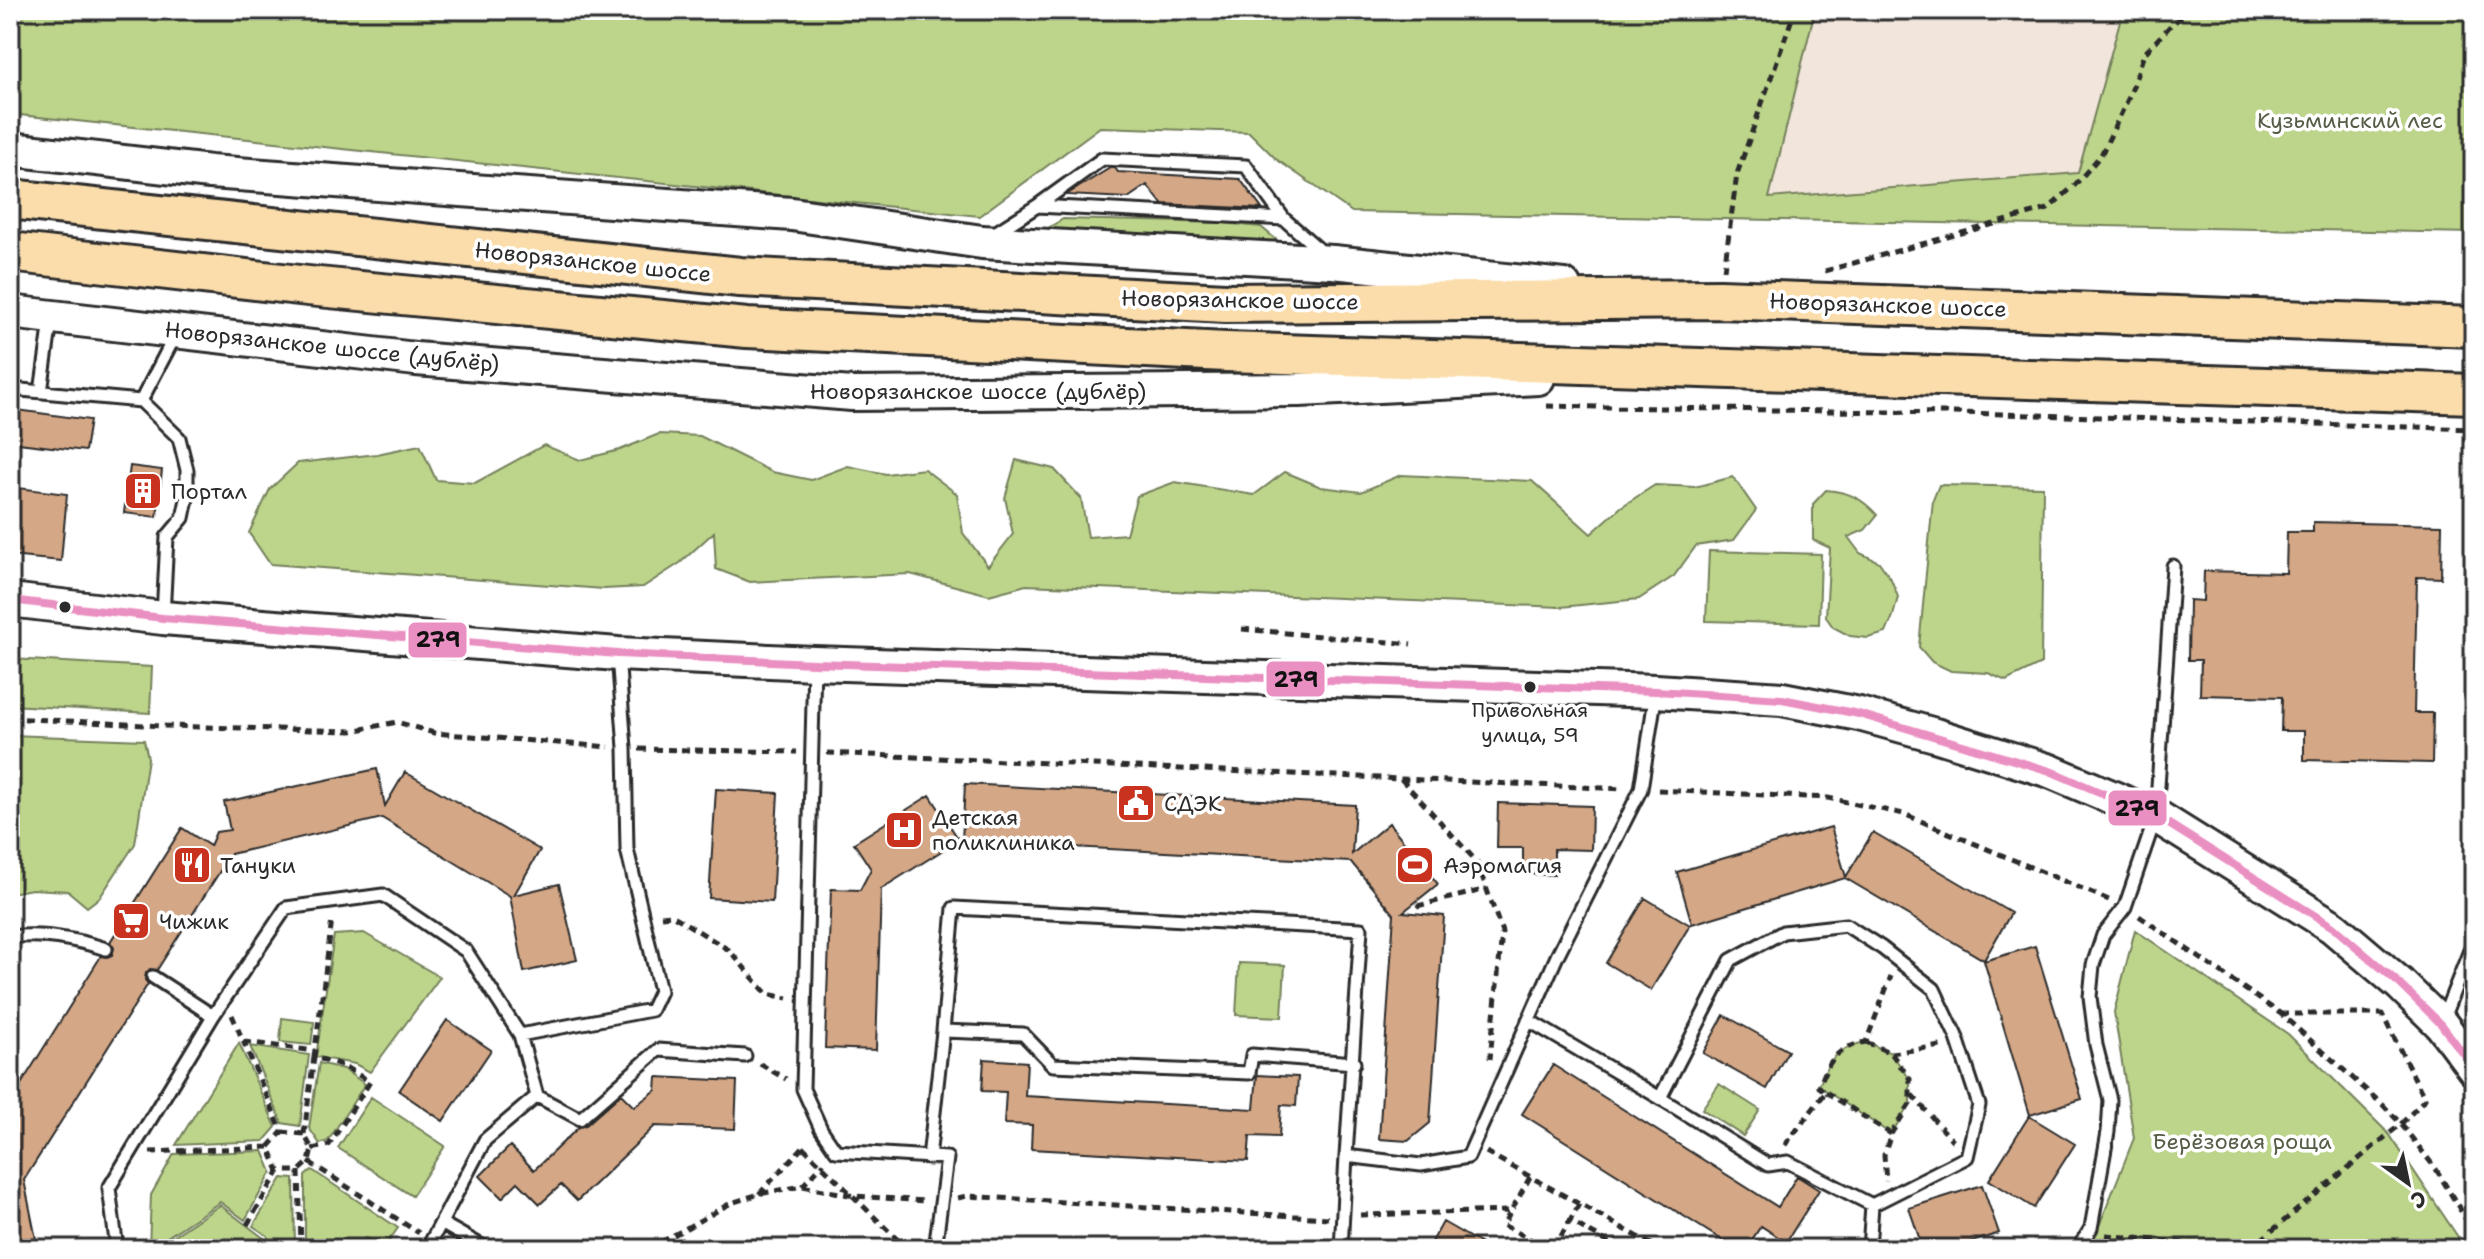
<svg xmlns="http://www.w3.org/2000/svg" width="2484" height="1259" viewBox="0 0 2484 1259" font-family="'Shantell Sans',sans-serif">
  <style>
    .built { fill: #f2e5db }
    .green { fill: #bdd58b; stroke: #74805b; stroke-width: 2 }
    .building { fill: #d4a786; stroke: #2b2b2b; stroke-width: 2 }
    .lines { fill: none; stroke-linecap: round; stroke-linejoin: round }
    .service-casing { stroke: #2b2b2b; stroke-width: 17 }
    .secondary-casing { stroke: #2b2b2b; stroke-width: 38 }
    .trunk-casing { stroke: #2b2b2b; stroke-width: 44 }
    .path { stroke: #2b2b2b; stroke-width: 5; stroke-dasharray: 8 6; stroke-linecap: butt }
    .service { stroke: #fff; stroke-width: 11 }
    .secondary { stroke: #fff; stroke-width: 32 }
    .trunk { stroke: #fbddab; stroke-width: 38 }
    .bus-1-casing { stroke: #fff; stroke-width: 14 }
    .bus-1 { stroke: #ea8fc1; stroke-width: 8 }
    .bus-dot { fill: #2b2b2b; stroke: #fff; stroke-width: 3 }
    .labels { text-anchor: middle; dominant-baseline: central; stroke-width: 7; stroke-linejoin: round; paint-order: stroke }
    .bus-label { font-size: 20px; fill: #2b2b2b; stroke: #fff }
    .park-label { font-size: 22px; fill: #575e48; stroke: #fff }
    .street-label { font-size: 22px; fill: #2b2b2b; stroke: #fff }
    .poi-label { font-size: 22px; fill: #2b2b2b; stroke: #fff; text-anchor: start }
    .line-badge { stroke: #fff; stroke-width: 3 }
    .pale-badge-label { font-size: 22px; text-anchor: middle; font-weight: bold; fill: #111 }
  </style>
  <rect width="100%" height="100%" fill="#fff"/>
  <filter id="ink" filterUnits="userSpaceOnUse"><feTurbulence type="fractalNoise" baseFrequency=".0125" numOctaves="2"/><feDisplacementMap in="SourceGraphic" scale="16" xChannelSelector="R" yChannelSelector="G"/><feConvolveMatrix kernelMatrix="1 2 1 2 8 2 1 2 1" color-interpolation-filters="sRGB"/></filter>
  <g filter="url(#ink)">
    <!-- built -->
    <path class="built" d="M1815,10H2123L2079,173L1768,198Z"/>
    <!-- green -->
    <path class="green" d="M10,10H1815L1769,198L2078,173L2123,10H2474V233L1352,212L1276,159L1249,132L1100,127L979,216L10,114Z
      M1063,219L1223,223L1261,227L1278,241L1277,245L1040,233Z
      M659,434L700,436L772,472L811,480L848,466L886,474L924,469L957,494L963,533L988,566L1013,534L1005,498L1016,460L1054,469L1081,498L1088,537L1126,534L1137,496L1175,482L1254,495L1285,472L1321,487L1361,492L1401,475L1532,481L1591,534L1621,507L1655,485L1695,487L1733,477L1756,510L1734,540L1696,546L1674,576L1639,599L1561,607L1026,585L989,595L910,574L750,582L716,569L714,532L680,563L643,587L604,589L270,564L249,533L270,489L298,463L377,454L420,445L436,480L475,483L544,445L580,460L620,450Z
      M1939,485L2043,487L2041,664L2006,681L1988,673L1951,671L1932,662L1919,647L1933,500Z
      M1826,490C1849,492 1862,498 1877,515L1865,530L1848,537L1860,553L1879,562L1891,579L1898,597L1893,616L1886,633L1868,638L1850,636L1833,627L1826,617L1830,548L1813,540V504Z
      M1709,551L1821,554L1819,624L1706,621Z
      M11,659L152,667L150,713L10,705Z
      M10,735L144,740L148,758L135,844L100,897L87,907L68,891L32,889L10,893Z
      M2135,930L2288,1034L2389,1134L2466,1249H2085L2097,1231L2134,1138L2114,1012Z
      M364,933L440,977L370,1072L355,1064L316,1057L334,935Z
      M1239,963L1285,965L1282,1017L1236,1015Z
      M282,1018L314,1022L311,1045L280,1042Z
      M1866,1042L1891,1053L1910,1079V1104L1891,1134L1819,1086C1829,1060 1837,1047 1866,1042Z
      M239,1043L276,1127L264,1141L176,1145Z
      M250,1046L309,1055L300,1126L282,1123Z
      M319,1063L343,1069L365,1084L328,1141L320,1144L309,1128Z
      M1719,1084L1760,1110L1743,1136L1702,1109Z
      M371,1097L445,1146L412,1196L338,1148Z
      M263,1151L272,1172L245,1220L220,1202L149,1249L151,1195L174,1154Z
      M312,1170L398,1228L386,1245L365,1238L359,1249H305V1176Z
      M282,1178L294,1179L295,1249H267L268,1236L253,1226Z
      M220,1205L265,1239V1249H154Z"/>
    <!-- building -->
    <path class="building" d="M1110,168H1115L1118,172L1240,179L1262,209L1162,204L1147,185L1128,198L1066,195Z
      M10,409L90,420L85,451L10,442Z
      M130,466L162,470L157,517L124,513Z
      M10,487L67,494L61,561L10,556Z
      M2313,522L2442,525L2441,578L2417,577L2414,713H2433L2432,763L2304,760V731H2281L2282,697L2200,695L2201,660H2188L2189,600L2203,601L2204,571L2286,573L2287,532H2313Z
      M377,769L385,806L405,772L540,850L514,895L559,884L577,960L524,972L510,896L382,818L231,854L157,970L150,969L146,973L145,980L148,984L24,1180L38,1249H10V1102L101,956L107,957L112,955L114,948L110,942L182,828L210,846L216,832L230,830L224,802Z
      M965,784L1355,805L1352,854L1389,823L1438,884L1403,912L1444,916L1430,1123L1408,1141L1379,1139L1394,914L1351,862L962,841Z
      M716,789L778,793L772,902L709,898Z
      M930,795L959,840L881,889L876,1050L825,1048L831,889L860,890L871,869L854,843Z
      M1498,803L1592,806L1591,850L1554,849V875L1523,874V848H1497Z
      M1831,827L1846,877L1873,832L2011,913L1984,960L1845,878L1692,924L1677,872Z
      M1645,898L1690,925L1651,990L1606,963Z
      M2035,946L2082,1099L2030,1115L1984,961Z
      M1724,1015L1788,1051L1767,1089L1703,1053Z
      M447,1020L491,1050L443,1121L399,1091Z
      M984,1059L1027,1062L1025,1096L1254,1109L1257,1075L1298,1077L1296,1106L1281,1105L1279,1137L1250,1136L1248,1161L1031,1149L1032,1125L1004,1124L1006,1092L982,1091Z
      M1553,1065L1778,1207L1797,1176L1819,1190L1786,1242L1761,1226L1746,1249H1736L1522,1114Z
      M657,1077L737,1081L735,1129L655,1126L577,1201L561,1185L540,1204L518,1182L502,1198L480,1176L510,1146L534,1170L579,1127L586,1125L621,1094L634,1107L656,1090Z
      M2029,1116L2075,1144L2034,1208L1989,1180Z
      M1982,1185L1999,1233L1951,1249H1923L1909,1208Z
      M1443,1222L1490,1249H1428Z"/>
    <g class="lines">
      <defs>
        <path id="service" d="M1037,206L1102,159L1246,166L1284,219
          M995,233L1037,206L1284,219L1324,254
          M10,389L141,401L179,438L187,470V499L183,518L167,537L163,617
          M41,392L51,321
          M141,401L176,334
          M814,664L803,1089L821,1129L836,1151L947,1158L935,1249
          M10,937C42,933 75,939 106,949
          M153,977L213,1016
          M1528,1020L1660,1098L1768,1165L1788,1162L1872,1205L1967,1157L1979,1105L1957,1038L1934,989L1882,948L1846,925L1783,932L1731,960L1660,1098
          M2442,1021L2474,940
          M537,1096L580,1119L658,1050L745,1056
          M1346,1156L1361,929L954,908L943,1031L1023,1034L1053,1065L1249,1073L1252,1055L1354,1063
          M929,1158L943,1031
          M441,1223L487,1249
          M117,1249L109,1188L213,1016L286,908L383,895L466,951L520,1035L651,1010L660,991L627,849L625,748L618,655
          M427,1249L485,1140L537,1096L520,1035
          M1341,1249L1346,1156L1421,1165L1468,1157L1558,954L1641,789L1656,692
          M1869,1249L1872,1205
          M2078,1249L2091,1228L2108,1132L2110,1100L2096,1045L2090,997L2093,965L2103,935L2125,907L2156,816L2173,566"/>
        <path id="secondary" d="M10,149L210,172L792,214L982,242L1333,262L1564,286
          M10,312L416,359L852,394L1299,390L1538,378
          M10,600L163,618L618,654L814,663L1656,691L1782,699L1859,714L1935,735L2050,771L2156,816L2333,927L2400,984L2441,1024L2474,1068"/>
        <path id="trunk" d="M10,199L740,277L1225,303L1720,299L2474,327
          M10,252L308,286L747,328L1226,352L2474,394"/>
      </defs>
      <!-- service casing -->
      <use href="#service" class="service-casing"/>
      <!-- secondary casing -->
      <use href="#secondary" class="secondary-casing"/>
      <!-- trunk casing -->
      <use href="#trunk" class="trunk-casing"/>
      <!-- path -->
      <path class="path" d="M1724,270L1737,174L1795,10
        M1825,271L2048,209L2074,186L2101,155L2130,95L2144,54L2172,24L2191,10
        M1547,406L2003,414L2474,429
        M1242,629L1411,644
        M10,718L165,726L352,731L397,722L434,733L609,747
        M639,749L797,752
        M827,753L1624,789
        M1401,779L1477,862L1502,932L1490,1059
        M1658,790L1828,798L1904,814L2109,900
        M1417,906L1487,889
        M661,916L672,915L729,950L767,994L788,998
        M2139,916L2281,1014L2383,1105L2401,1124L2436,1169L2474,1233
        M232,1015L282,1132
        M244,1042L315,1051
        M1866,1042L1891,1053L1910,1079V1104L1891,1134L1884,1155L1886,1181
        M1891,1053L1941,1046
        M314,1057L332,920
        M760,1064L786,1079
        M1826,1092L1891,1134
        M1912,1095L1953,1141
        M282,1132L304,1134L312,1149L309,1162L299,1171H279L269,1147Z
        M304,1134L314,1057L342,1065L370,1082L329,1145L312,1149
        M1785,1145L1826,1092L1819,1087C1829,1060 1837,1047 1866,1042L1891,976
        M803,1147L907,1249
        M150,1152L269,1147
        M1486,1152L1660,1249
        M309,1162L419,1233
        M299,1171L301,1249
        M1530,1177L1503,1225L1549,1249
        M802,1186L824,1163
        M759,1194L803,1147
        M958,1198L967,1196L1328,1218
        M1579,1204L1570,1221L1620,1249
        M1360,1215L1511,1211
        M247,1225L279,1171
        M2106,1235L2244,1249
        M649,1249L731,1203L759,1194L802,1186L855,1196L925,1201
        M1553,1249L1570,1221
        M2250,1249L2401,1124L2425,1099L2382,1014H2281"/>
      <!-- service -->
      <use href="#service" class="service"/>
      <!-- secondary -->
      <use href="#secondary" class="secondary"/>
      <!-- trunk -->
      <use href="#trunk" class="trunk"/>
      <defs>
        <path id="bus-1" d="M10,600L163,618L618,654L814,663L1656,691L1782,699L1859,714L2050,771L2156,816L2333,927L2400,984L2441,1024L2474,1068"/>
      </defs>
      <!-- bus-1 casing -->
      <use href="#bus-1" class="bus-1-casing"/>
      <!-- bus-1 -->
      <use href="#bus-1" class="bus-1"/>
    </g>
  </g>
  <!-- icons -->
  <defs>
    <symbol id="building-square" viewBox="-11 -11 22 22"><rect x="-9" y="-9" width="18" height="18" rx="4" fill="#c8321e" stroke="#fff"/><path d="M-4-6H4V6H1V3H-1V6H-4ZM-2.5-4.3h1.7v1.8h-1.7ZM.8-4.3h1.7v1.8H.8ZM-2.5-1h1.7V.8h-1.7ZM.8-1h1.7V.8H.8Z" fill="#fff"/></symbol>
    <symbol id="civic-square" viewBox="-11 -11 22 22"><rect x="-9" y="-9" width="18" height="18" rx="4" fill="#c8321e" stroke="#fff"/><path d="M-.6-6.5H3V-4.5H.6V-3L4-1V1h2V6H-6V1h2V-1L-.6-3ZM-1.2 2.5V6h2.4V2.5Z" fill="#fff"/></symbol>
    <symbol id="hospital-square" viewBox="-11 -11 22 22"><rect x="-9" y="-9" width="18" height="18" rx="4" fill="#c8321e" stroke="#fff"/><path d="M-5-5h3v3.5h4V-5h3V5h-3V1.5h-4V5h-3Z" fill="#fff"/></symbol>
    <symbol id="restaurant-square" viewBox="-11 -11 22 22"><rect x="-9" y="-9" width="18" height="18" rx="4" fill="#c8321e" stroke="#fff"/><path d="M-5-6h1v4h1v-4h1v4h1v-4h1v5L-1.5 .5V6h-2V.5L-5-1ZM5-6V6H3V1.5H1.5Q1.5-4 5-6Z" fill="#fff"/></symbol>
    <symbol id="stadium-square" viewBox="-11 -11 22 22"><rect x="-9" y="-9" width="18" height="18" rx="4" fill="#c8321e" stroke="#fff"/><path d="M0-5a6.5 5 0 1 0 0 10a6.5 5 0 1 0 0-10ZM-3.5-1.8h7v3.6h-7Z" fill="#fff"/></symbol>
    <symbol id="supermarket-square" viewBox="-11 -11 22 22"><rect x="-9" y="-9" width="18" height="18" rx="4" fill="#c8321e" stroke="#fff"/><path d="M-6-5.5h2.5l.6 2H6L4.5 2H-2.5L-4.4-4H-6ZM-1.5 3.2a1.3 1.3 0 1 0 .1 0ZM3 3.2a1.3 1.3 0 1 0 .1 0Z" fill="#fff"/></symbol>
  </defs>
  <g fill-rule="evenodd">
    <use href="#building-square" x="121" y="469" width="44" height="44"/>
    <use href="#civic-square" x="1114" y="781" width="44" height="44"/>
    <use href="#hospital-square" x="882" y="808" width="44" height="44"/>
    <use href="#restaurant-square" x="170" y="843" width="44" height="44"/>
    <use href="#stadium-square" x="1393" y="843" width="44" height="44"/>
    <use href="#supermarket-square" x="109" y="899" width="44" height="44"/>
  </g>
  <!-- markers -->
  <g class="bus-dot">
    <circle cx="65" cy="607" r="7"/>
    <circle cx="1530" cy="687" r="7"/>
  </g>
  <g class="labels">
    <!-- bus labels -->
    <g class="bus-label">
      <text x="1530" y="710">Привольная<tspan x="1530" dy="25">улица, 59</tspan></text>
    </g>
    <!-- park labels -->
    <g class="park-label">
      <text x="2350" y="120">Кузьминский лес</text>
      <text x="2242" y="1141">Берёзовая роща</text>
    </g>
    <!-- street labels -->
    <g class="street-label">
      <text transform="translate(593 262) rotate(6)">Новорязанское шоссе</text>
      <text transform="translate(1240 300) rotate(1)">Новорязанское шоссе</text>
      <text transform="translate(1888 305) rotate(2)">Новорязанское шоссе</text>
      <text transform="translate(332 347) rotate(6)">Новорязанское шоссе (дублёр)</text>
      <text x="978" y="391">Новорязанское шоссе (дублёр)</text>
    </g>
    <!-- poi labels -->
    <g class="poi-label">
      <text x="171" y="491">Портал</text>
      <text x="1164" y="803">СДЭК</text>
      <text x="932" y="817">Детская<tspan x="932" dy="25">поликлиника</tspan></text>
      <text x="220" y="865">Тануки</text>
      <text x="1443" y="865">Аэромагия</text>
      <text x="159" y="921">Чижик</text>
    </g>
  </g>
  <g class="line-badge">
    <rect x="407" y="621" width="61" height="38" rx="8" fill="#ea8fc1"/>
    <rect x="1265" y="660" width="61" height="38" rx="8" fill="#ea8fc1"/>
    <rect x="2107" y="789" width="61" height="38" rx="8" fill="#ea8fc1"/>
  </g>
  <g class="pale-badge-label">
    <text x="438" y="647">279</text>
    <text x="1296" y="687">279</text>
    <text x="2137" y="816">279</text>
  </g>
  <!-- margin -->
  <rect width="2484" height="1259" fill="none" stroke="#fff" stroke-width="40"/>
  <rect x="20" y="20" width="2444" height="1219" fill="none" stroke="#2b2b2b" stroke-width="3" filter="url(#ink)"/>
  <!-- north arrow -->
  <g transform="translate(2408 1183) rotate(147)" stroke="#ffffff" stroke-width="6" paint-order="stroke">
  <path d="M0-6L14 30L0 20L-14 30Z" fill="#2b2b2b"/>
  <text y="-12" font-size="22" font-weight="bold" text-anchor="middle" fill="#2b2b2b">С</text>
  </g>
</svg>
